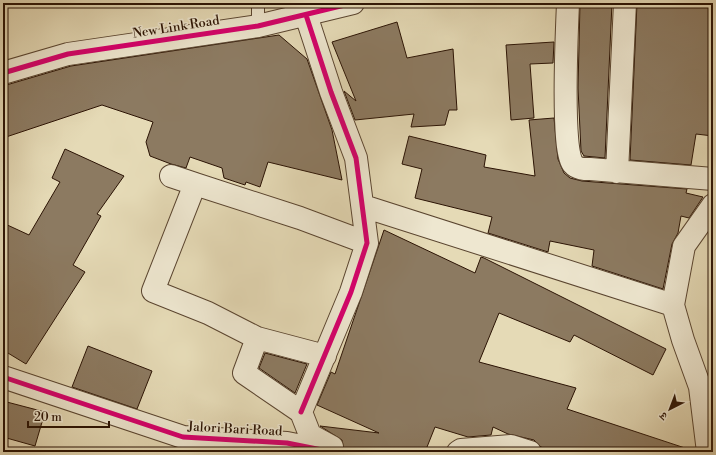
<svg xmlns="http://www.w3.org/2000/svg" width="716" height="455" viewBox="0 0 716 455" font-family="'Libre Bodoni','Noto Serif Devanagari',serif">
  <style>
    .building { fill: #8c7a61; stroke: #2b1304 }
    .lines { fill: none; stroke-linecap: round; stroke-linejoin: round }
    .lane-casing { stroke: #5a4530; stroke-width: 14 }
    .street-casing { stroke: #5a4530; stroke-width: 24 }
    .lane { stroke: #eee7d0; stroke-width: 12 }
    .street { stroke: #eee7d0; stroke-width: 22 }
    .cycleway-casing { stroke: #eee7d0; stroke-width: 8 }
    .cycleway { stroke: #d6006c; stroke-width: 5 }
    .labels { text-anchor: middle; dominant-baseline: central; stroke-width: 3; stroke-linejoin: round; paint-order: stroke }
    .street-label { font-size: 13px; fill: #2b1304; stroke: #eee7d0 }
  </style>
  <rect width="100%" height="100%" fill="#e5dab6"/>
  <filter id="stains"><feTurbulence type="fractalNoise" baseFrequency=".005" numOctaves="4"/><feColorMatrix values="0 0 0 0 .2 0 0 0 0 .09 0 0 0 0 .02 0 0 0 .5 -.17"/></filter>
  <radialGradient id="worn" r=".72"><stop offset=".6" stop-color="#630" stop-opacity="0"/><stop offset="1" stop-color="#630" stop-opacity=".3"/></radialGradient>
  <!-- building -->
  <path class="building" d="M580,3H612L605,158L584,156L581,151L578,88Z
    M637,3H713V136L696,134L691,165L630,160Z
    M397,22L407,58L453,49L457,110H449L445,125L411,127L414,114L355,120L344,91L356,101L332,42Z
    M279,35L307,59L332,130L342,180L268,162L260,187L246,182L245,185L224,178L222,168L190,157L186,168L171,164L150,156L146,142L153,122L102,105L3,138V86L71,66Z
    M554,42L553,63L530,64L534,118L511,120L506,45Z
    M554,118L558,159L564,173L570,178L582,181L687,189L686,193L703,197L689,218L681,216L678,233L672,244L663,289L592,266L594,250L550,241L548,252L488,233L492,217L415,198L422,169L402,164L409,136L486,155L484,167L535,176L529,120Z
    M65,149L124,176L97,214L101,216L73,265L85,272L26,364L3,350V223L29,235L60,182L52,178Z
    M384,230L475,273L481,257L484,258L666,349L653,375L574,335L570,342L499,313L479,362L576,388L567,409L685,448L684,452H552L541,447L534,440L508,434L493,427L491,435L468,437L435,427L425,452H344L342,440L320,426L379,433L317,405L331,372L335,374Z
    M88,346L152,371L137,409L72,387Z
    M265,353L307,364L295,393L259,368Z
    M3,401L45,412L35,446L3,437Z"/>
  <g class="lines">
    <defs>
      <path id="lane" d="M258,3V26"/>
      <path id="street" d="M568,3C567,27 561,152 573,164C577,169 585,169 590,169L713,179
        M3,73L68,54L258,26L353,3
        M617,172L625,3
        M171,176L195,184L153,291L208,313L257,338
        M195,184L300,218L367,243
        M363,206L673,305
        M325,356L257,338L244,373L301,412L310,435L332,447
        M3,377L183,437L287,443L332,452
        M301,412L351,292L367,243L356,158L331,92L306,15
        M458,452L461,450L511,446L530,452
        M708,452L700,387L683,340L673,305L684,246L713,205"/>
    </defs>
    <!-- lane casing -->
    <use href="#lane" class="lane-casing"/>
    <!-- street casing -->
    <use href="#street" class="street-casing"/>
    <!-- lane -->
    <use href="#lane" class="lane"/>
    <!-- street -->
    <use href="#street" class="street"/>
    <defs>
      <path id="cycleway" d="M3,73L68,54L258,26L353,3
        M3,377L183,437L287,443L332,452
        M301,412L351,292L367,243L356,158L331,92L306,15"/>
    </defs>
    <!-- cycleway casing -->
    <use href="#cycleway" class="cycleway-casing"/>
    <!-- cycleway -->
    <use href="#cycleway" class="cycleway"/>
  </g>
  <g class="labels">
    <!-- street labels -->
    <g class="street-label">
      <text transform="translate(176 27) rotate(-9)">New Link Road</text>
      <text transform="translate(235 429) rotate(3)">Jalori Bari Road</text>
    </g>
  </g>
  <!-- margin -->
  <rect width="716" height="455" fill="none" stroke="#e5dab6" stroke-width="16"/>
  <rect x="4" y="4" width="708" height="447" fill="none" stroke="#2b1304" stroke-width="2"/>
  <rect x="8" y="8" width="700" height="439" fill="none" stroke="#2b1304"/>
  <!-- north arrow -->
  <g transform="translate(670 409) rotate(222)" stroke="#eee7d0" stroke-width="3" paint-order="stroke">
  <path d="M0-3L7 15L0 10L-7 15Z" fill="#2b1304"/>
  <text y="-6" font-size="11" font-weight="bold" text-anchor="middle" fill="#2b1304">उ</text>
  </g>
  <!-- scale -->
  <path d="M28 421v6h81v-6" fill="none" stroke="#2b1304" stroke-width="2"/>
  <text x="34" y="421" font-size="12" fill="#2b1304" stroke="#eee7d0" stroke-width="3" paint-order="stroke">20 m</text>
  <rect width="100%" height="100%" filter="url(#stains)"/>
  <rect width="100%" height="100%" fill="url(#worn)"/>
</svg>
